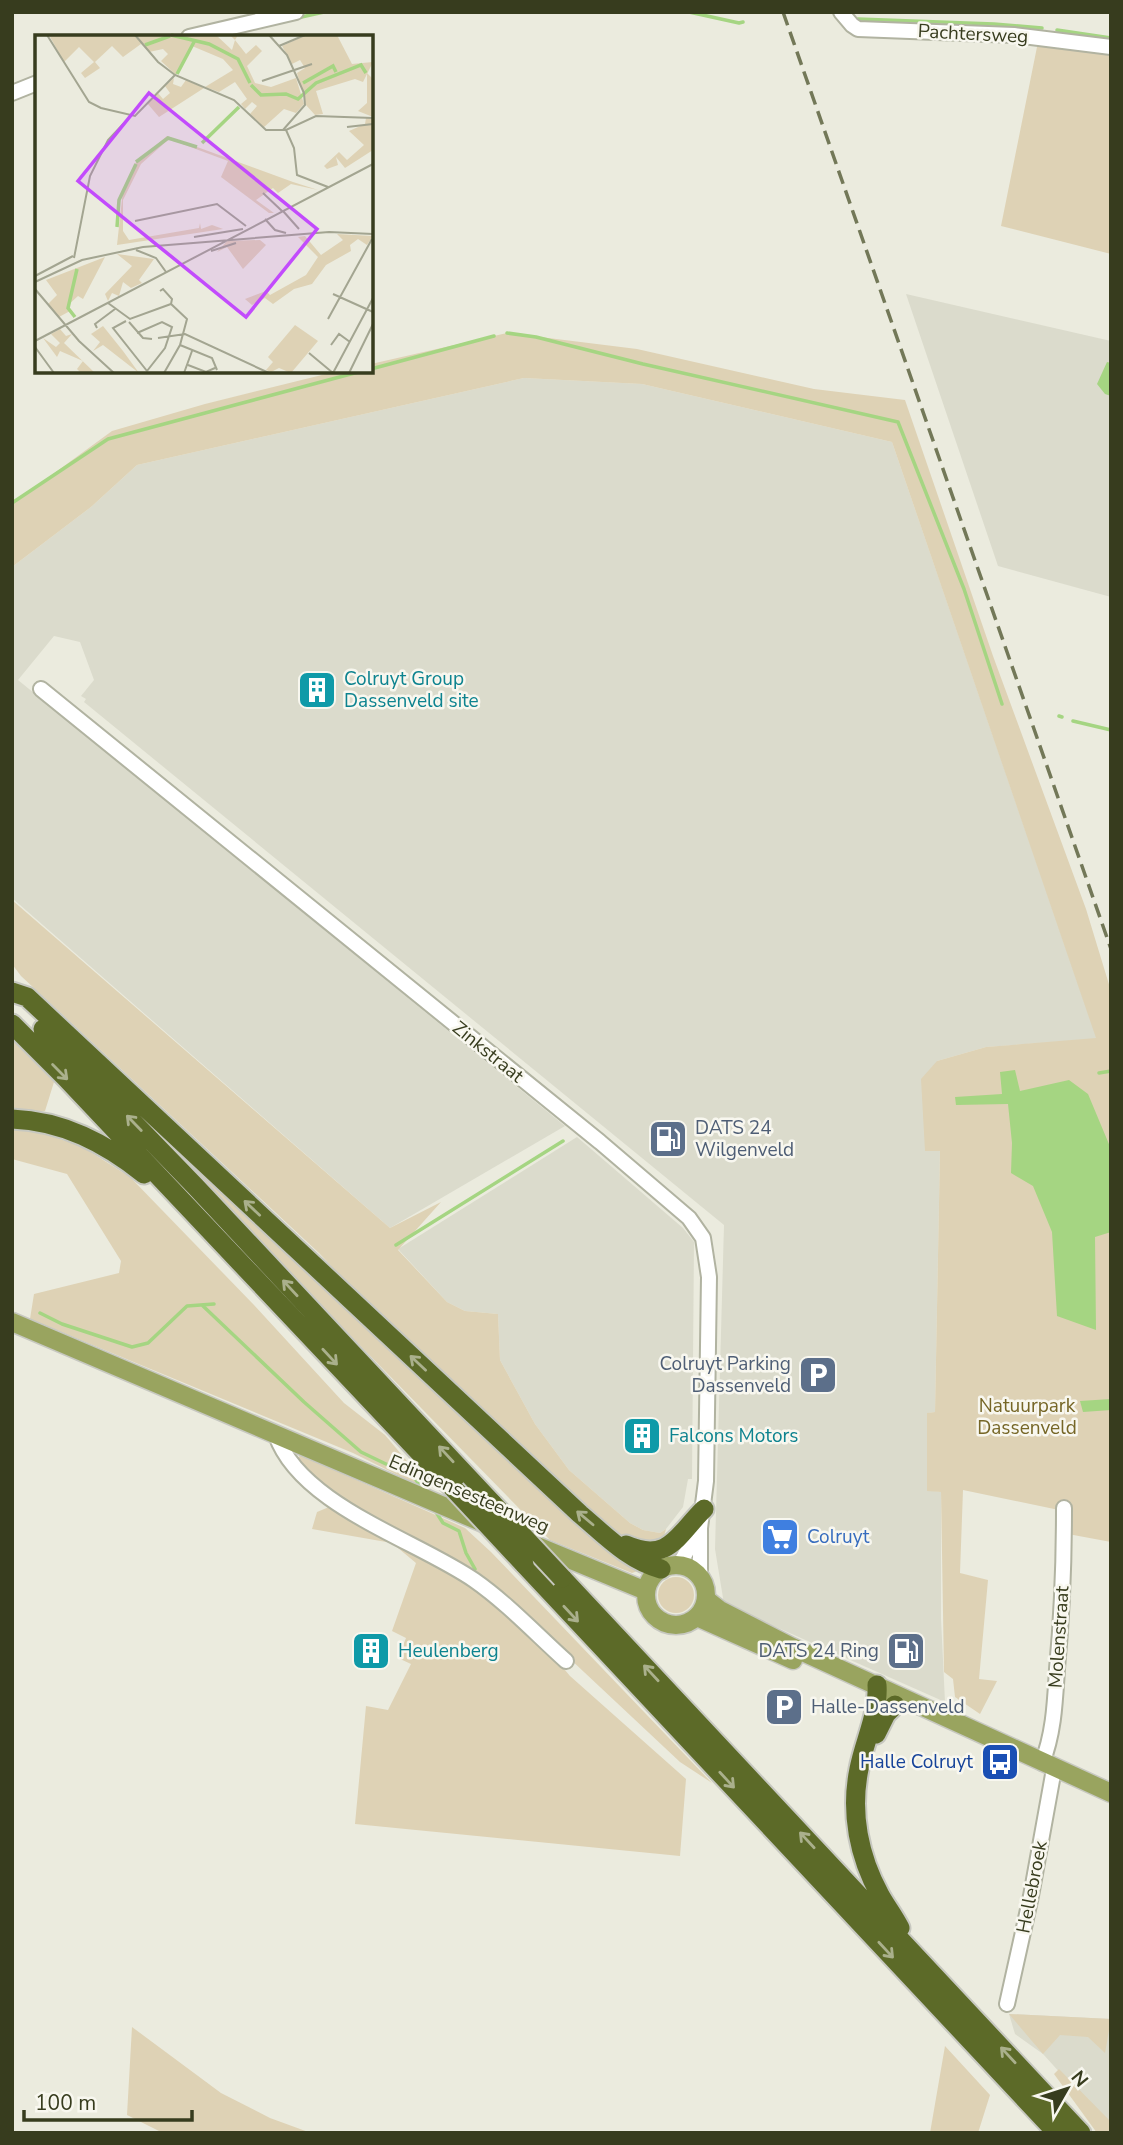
<svg xmlns="http://www.w3.org/2000/svg" width="1123" height="2145" viewBox="0 0 1123 2145" font-family="'Nunito Sans',sans-serif">
  <style>
    .built { fill: #dbdbcc }
    .green { fill: #ded2b5 }
    .water { fill: #a5d582 }
    .lines { fill: none; stroke-linecap: round; stroke-linejoin: round }
    .stream { stroke: #a5d582; stroke-width: 3.5 }
    .minor-casing { stroke: #b1b3a1; stroke-width: 18 }
    .major-casing { stroke: #c7c8c0; stroke-width: 21 }
    .highway-casing { stroke: #c7c8c0; stroke-width: 23 }
    .minor { stroke: #fff; stroke-width: 14 }
    .major { stroke: #99a45f; stroke-width: 18 }
    .highway { stroke: #5c6a28; stroke-width: 19 }
    .rail { stroke: #737858; stroke-width: 3.5; stroke-dasharray: 14 7; stroke-linecap: butt }
    .highway-bridge-casing { stroke: #c7c8c0; stroke-width: 23; stroke-linecap: butt }
    .highway-bridge { stroke: #5c6a28; stroke-width: 19 }
    .oneway { stroke: #aab08c }
    .labels { text-anchor: middle; dominant-baseline: central; stroke-width: 5; stroke-linejoin: round; paint-order: stroke }
    .street-label { font-size: 19px; fill: #373c1e; stroke: #f8f7ef }
    .culture-label { font-size: 19px; fill: #0d838f; stroke: #f8f7ef; text-anchor: start }
    .service-label { font-size: 19px; fill: #4e5e75; stroke: #f8f7ef; text-anchor: start }
    .park-label { font-size: 19px; fill: #766626; stroke: #f8f7ef }
    .shop-label { font-size: 19px; fill: #366cbe; stroke: #f8f7ef; text-anchor: start }
    .transit-label { font-size: 19px; fill: #164399; stroke: #f8f7ef; text-anchor: end }
    .inset-river { fill: none; stroke: #a5d582; stroke-width: 3.5 }
    .inset-road { fill: none; stroke: #a3a591; stroke-width: 2 }
    .view { fill: #c24bfc; fill-opacity: 0.15; stroke: #c24bfc; stroke-width: 3.5 }
    .inset-edge { fill: none; stroke: #373c1e; stroke-width: 3.5 }
  </style>
  <rect width="100%" height="100%" fill="#ebebde"/>
  <!-- built -->
  <path class="built" d="M906,294L1111,341V597L998,566Z
    M524,378L642,384L892,442L1097,1039L986,1047L937,1061L925,1151L940,1150L935,1412L928,1413L927,1490L941,1492V1619L945,1702L724,1604L715,1549L724,1225L84,702L86,699L81,696L94,680L80,642L54,636L18,680L565,1126L390,1228L12,898V567L91,507L137,465Z
    M577,1137L683,1228L694,1242L692,1479H688L683,1507L666,1529L660,1533L643,1530L630,1523L569,1470L535,1424L500,1360L498,1314L465,1311L447,1302L398,1249Z
    M1009,2014L1111,2019V2129L1043,2054L1015,2034Z"/>
  <!-- green -->
  <path class="green" d="M1038,42L1111,52V254L1001,226Z
    M507,333L637,349L814,389L905,400L993,656L1086,909L1111,991V1542L1068,1534L1059,1510L963,1490L960,1573L988,1580L979,1679L997,1681L980,1714L955,1697L953,1679L944,1672L941,1492L927,1491V1413L935,1412L940,1151H925L921,1079L937,1061L986,1047L1096,1038L892,442L642,384L524,378L137,465L91,507L12,567V504L112,431L205,404L338,371H371V364Z
    M12,900L390,1228L441,1202L398,1250L447,1302L465,1311L498,1314L500,1360L535,1424L569,1470L630,1523L643,1530L660,1533L666,1529L663,1540L642,1546L618,1535L562,1485V1482L400,1339L319,1253L21,976L12,964Z
    M12,1040L54,1082L45,1111L12,1113Z
    M133,1108L560,1509L643,1569L632,1573L550,1540L130,1110Z
    M12,1130H32L81,1146L130,1177L254,1305L344,1403L385,1435L434,1493L353,1453L30,1319L34,1294L119,1273L121,1261L67,1174L12,1159Z
    M300,1455L465,1528L491,1552L712,1783L680,1762L502,1595L570,1676L686,1779L680,1856L355,1824L366,1706L388,1710L411,1664L398,1658L406,1638L392,1631L416,1563L392,1543L312,1529L317,1512L329,1507L376,1532L297,1461Z
    M658 1595a18 18 0 1 1 36 0a18 18 0 1 1-36 0Z
    M1009,2014L1111,2019L1105,2053L1088,2037L1060,2035L1043,2054Z
    M132,2027L221,2093L270,2118L311,2133H163L127,2115Z
    M945,2046L990,2095L978,2133H930Z
    M1059,2069L1111,2122V2133H1097L1054,2074Z"/>
  <!-- water -->
  <path class="water" d="M1107,362L1111,363V396L1105,394L1097,384Z
    M1015,1070L1020,1091L1069,1080L1088,1094L1111,1149V1232L1095,1237L1096,1330L1057,1316L1052,1232L1033,1186L1011,1173L1012,1143L1008,1104L956,1105L955,1097L1002,1094L1000,1072Z
    M1111,1399V1410L1083,1412L1080,1401Z"/>
  <g class="lines">
    <!-- stream -->
    <path class="stream" d="M689,12L739,23L743,22
      M297,18L324,12
      M858,19L994,24L1042,28
      M1057,30L1111,38
      M507,333L536,337L643,364L898,422L964,589L1002,704
      M371,369L494,336
      M12,503L108,439L362,371
      M1059,716L1062,717
      M1073,721L1111,730
      M1099,1073L1111,1071
      M396,1245L563,1141
      M203,1306L304,1402L361,1452L415,1478L421,1488
      M40,1313L62,1324L132,1347L148,1343L187,1306L214,1304
      M434,1509L443,1523L459,1531L466,1553L475,1569"/>
    <defs>
      <path id="minor" d="M841,12L852,25L858,29L1014,35L1111,47
        M189,37L296,12
        M12,93L37,83
        M41,689L600,1142L689,1218L703,1238L709,1277L706,1481L700,1528V1577
        M276,1435C300,1505 416,1540 474,1580C507,1603 536,1634 566,1661
        M679,1565L699,1530
        M1042,1763C1054,1733 1055,1701 1057,1669C1062,1615 1064,1562 1064,1508
        M1007,2004L1031,1896L1054,1769"/>
      <path id="major" d="M12,1322L488,1525
        M530,1543L646,1591
        M646 1595a30 30 0 1 1 60 0a30 30 0 1 1-60 0Z
        M706,1599L720,1610L792,1647L1111,1793
        M697,1617L793,1660"/>
      <path id="highway" d="M12,992L27,997L580,1514C605,1535 628,1560 661,1569
        M12,1024L65,1077L455,1490
        M43,1029L195,1186L493,1504
        M12,1119C63,1121 105,1143 144,1174
        M626,1545C669,1564 678,1534 704,1509
        M524,1564L1057,2133
        M562,1578L1081,2133
        M877,1685C879,1713 864,1742 859,1769C850,1813 859,1857 880,1895C886,1906 894,1916 900,1928
        M876,1734L886,1714L895,1705"/>
    </defs>
    <!-- minor casing -->
    <use href="#minor" class="minor-casing"/>
    <!-- major casing -->
    <use href="#major" class="major-casing"/>
    <!-- highway casing -->
    <use href="#highway" class="highway-casing"/>
    <!-- minor -->
    <use href="#minor" class="minor"/>
    <!-- major -->
    <use href="#major" class="major"/>
    <!-- highway -->
    <use href="#highway" class="highway"/>
    <!-- rail -->
    <path class="rail" d="M783,12L1111,949"/>
    <defs>
      <path id="highway-bridge" d="M455,1490L524,1564
        M493,1504L562,1578"/>
    </defs>
    <!-- highway-bridge casing -->
    <use href="#highway-bridge" class="highway-bridge-casing"/>
    <!-- highway-bridge -->
    <use href="#highway-bridge" class="highway-bridge"/>
  </g>
  <!-- one-way arrows -->
  <defs><path id="oneway-shaft" d="M-6 0H5M1.5-3L5.5 0L1.5 3" fill="none" stroke-width="1.6" stroke-linecap="round" stroke-linejoin="round" transform="scale(1.75)"/></defs>
  <g class="oneway">
    <use href="#oneway-shaft" transform="translate(60 1072) rotate(45)"/>
    <use href="#oneway-shaft" transform="translate(134 1123) rotate(-134)"/>
    <use href="#oneway-shaft" transform="translate(252 1208) rotate(-137)"/>
    <use href="#oneway-shaft" transform="translate(290 1288) rotate(-133)"/>
    <use href="#oneway-shaft" transform="translate(330 1357) rotate(47)"/>
    <use href="#oneway-shaft" transform="translate(418 1363) rotate(-137)"/>
    <use href="#oneway-shaft" transform="translate(446 1454) rotate(-133)"/>
    <use href="#oneway-shaft" transform="translate(585 1518) rotate(-140)"/>
    <use href="#oneway-shaft" transform="translate(571 1614) rotate(47)"/>
    <use href="#oneway-shaft" transform="translate(651 1673) rotate(-133)"/>
    <use href="#oneway-shaft" transform="translate(727 1780) rotate(47)"/>
    <use href="#oneway-shaft" transform="translate(807 1840) rotate(-133)"/>
    <use href="#oneway-shaft" transform="translate(886 1950) rotate(47)"/>
    <use href="#oneway-shaft" transform="translate(1008 2055) rotate(-133)"/>
  </g>
  <!-- icons -->
  <defs>
    <symbol id="building-square" viewBox="-11 -11 22 22"><rect x="-9" y="-9" width="18" height="18" rx="4" fill="#0f9aa8" stroke="#f8f7ef"/><path d="M-4-6H4V6H1V3H-1V6H-4ZM-2.5-4.3h1.7v1.8h-1.7ZM.8-4.3h1.7v1.8H.8ZM-2.5-1h1.7V.8h-1.7ZM.8-1h1.7V.8H.8Z" fill="#fff"/></symbol>
    <symbol id="fuel-square" viewBox="-11 -11 22 22"><rect x="-9" y="-9" width="18" height="18" rx="4" fill="#5c6f8a" stroke="#f8f7ef"/><path d="M-5.5-6h7V0h2V4h1.3V-2.5L3-4.5l.8-.8L6-3V5H2.5V1h-1V6h-7ZM-4.2-4.7v3.2H.2V-4.7Z" fill="#fff"/></symbol>
    <symbol id="parking-square" viewBox="-11 -11 22 22"><rect x="-9" y="-9" width="18" height="18" rx="4" fill="#5c6f8a" stroke="#f8f7ef"/><path d="M-3.5-5.5H1a3.5 3.5 0 0 1 0 7H-1V5.5H-3.5ZM-1-3.4V-.6H.8a1.4 1.4 0 0 0 0-2.8Z" fill="#fff"/></symbol>
    <symbol id="supermarket-square" viewBox="-11 -11 22 22"><rect x="-9" y="-9" width="18" height="18" rx="4" fill="#3f7fe0" stroke="#f8f7ef"/><path d="M-6-5.5h2.5l.6 2H6L4.5 2H-2.5L-4.4-4H-6ZM-1.5 3.2a1.3 1.3 0 1 0 .1 0ZM3 3.2a1.3 1.3 0 1 0 .1 0Z" fill="#fff"/></symbol>
    <symbol id="bus-square" viewBox="-11 -11 22 22"><rect x="-9" y="-9" width="18" height="18" rx="4" fill="#1a4fb4" stroke="#f8f7ef"/><path d="M-5-6H5V4H4V6H2V4H-2V6H-4V4H-5ZM-3.5-4V0h7V-4ZM-3.5 1.2v1.5H-2V1.2ZM2 1.2v1.5H3.5V1.2Z" fill="#fff"/></symbol>
  </defs>
  <g fill-rule="evenodd">
    <use href="#building-square" x="295" y="668" width="44" height="44"/>
    <use href="#fuel-square" x="646" y="1117" width="44" height="44"/>
    <use href="#parking-square" x="796" y="1353" width="44" height="44"/>
    <use href="#building-square" x="620" y="1414" width="44" height="44"/>
    <use href="#supermarket-square" x="758" y="1515" width="44" height="44"/>
    <use href="#building-square" x="349" y="1629" width="44" height="44"/>
    <use href="#fuel-square" x="884" y="1629" width="44" height="44"/>
    <use href="#parking-square" x="762" y="1685" width="44" height="44"/>
    <use href="#bus-square" x="978" y="1740" width="44" height="44"/>
  </g>
  <g class="labels">
    <!-- street labels -->
    <g class="street-label">
      <text transform="translate(973 34) rotate(3)">Pachtersweg</text>
      <text transform="translate(488 1052) rotate(39)">Zinkstraat</text>
      <text transform="translate(469 1494) rotate(23)">Edingensesteenweg</text>
      <text transform="translate(1059 1637) rotate(-86)">Molenstraat</text>
      <text transform="translate(1032 1887) rotate(-79)">Hellebroek</text>
    </g>
    <!-- culture labels -->
    <g class="culture-label">
      <text x="344" y="679">Colruyt Group<tspan x="344" dy="22">Dassenveld site</tspan></text>
      <text x="669" y="1436">Falcons Motors</text>
      <text x="398" y="1651">Heulenberg</text>
    </g>
    <!-- service labels -->
    <g class="service-label">
      <text x="695" y="1128">DATS 24<tspan x="695" dy="22">Wilgenveld</tspan></text>
      <text x="791" y="1364" text-anchor="end">Colruyt Parking<tspan x="791" dy="22">Dassenveld</tspan></text>
      <text x="879" y="1651" text-anchor="end">DATS 24 Ring</text>
      <text x="811" y="1707">Halle-Dassenveld</text>
    </g>
    <!-- park labels -->
    <g class="park-label">
      <text x="1027" y="1406">Natuurpark<tspan x="1027" dy="22">Dassenveld</tspan></text>
    </g>
    <!-- shop labels -->
    <g class="shop-label">
      <text x="807" y="1537">Colruyt</text>
    </g>
    <!-- transit labels -->
    <g class="transit-label">
      <text x="973" y="1762">Halle Colruyt</text>
    </g>
  </g>
  <!-- overview -->
  <g transform="translate(35 35)">
    <rect width="338" height="338" fill="#ebebde"/>
    <path d="M14,0H181L197,15L200,5L195,0H203L200,5L211,19L221,10L227,16L212,31L220,48L236,52L261,43L269,69L261,78L249,74L228,93L215,79L222,71L217,67L210,74L206,69L212,64L200,47L184,57L170,52L198,35L188,24L157,11L141,40L126,26L133,19L128,14L114,17L106,9L88,22L77,11L60,27L65,33L50,43L46,38L59,27L44,12L29,27ZM271,0H302L317,29L338,27L328,47L320,44L281,56L288,79L280,80L271,70L262,38L270,33L265,25L257,29L247,11ZM332,38L338,44V82L323,76L332,68ZM139,43L138,49L146,52L151,45L169,53L124,82L112,68L123,58L128,64L135,58L130,51ZM331,83H338V115L310,133L301,122L303,130L292,134L289,131L304,117L312,125L329,110L314,96L330,89ZM132,101L258,147L283,155L256,149L243,158L238,153L221,165L239,178H234L186,142L193,126L134,104L106,129L88,165V196L94,205L164,193L165,188L166,194L177,190L188,194L82,210L88,155L101,127ZM302,199L338,201L332,210L323,204L315,210L316,216L291,230L277,249L259,254L238,269L230,263L217,270L210,264L231,256L235,260L271,240L283,222L263,202L270,201L286,220L308,205ZM225,205L231,210L208,234L192,212L182,217L192,206ZM82,219L119,224L104,245L107,248L96,253L88,247L84,261L77,258L73,266L70,259L97,231ZM70,222L48,264L43,261L32,271L35,276L24,282L13,269L22,260L11,245ZM260,290L283,306L256,338L244,333L236,337L231,335L238,327L233,322ZM68,291L88,316L104,338L68,310L58,316L65,307L56,299ZM25,294L31,301L37,299L29,308L60,338H46L42,334L48,326L25,316L22,322L8,303L21,312L25,308L16,299Z" fill="#ded2b5"/>
    <path class="inset-river" d="M136,0L174,9L203,24L215,48M110,10L135,1M142,39L159,7M268,48L298,31L301,37M216,50L226,60L251,59L263,64L281,48L326,30L331,38M167,108L204,72M101,127L133,103L162,112M82,192L84,165L101,129M40,282L33,273L42,234"/>
    <path class="inset-road" d="M12,0L54,67L66,73L100,81L140,40M100,0L123,27L140,40L199,65L231,95H251L281,81L338,83M234,0L252,20L269,58L270,70L248,95M244,11L270,0M227,46L277,29M312,92L338,89M251,95L259,113L262,140L293,152M228,158L247,176M248,176L264,194M230,184L240,195L251,198M100,186L182,169L211,191M159,202L208,194M101,215L121,223L131,237M176,216L201,208M39,223L55,141L73,105L91,86M0,241L38,221M0,247L47,225L108,212L294,197L338,199M0,254L44,306L79,338M125,256L128,254L137,264L136,269M298,259L338,277M73,268L95,284L136,269L152,284L145,310L129,338M293,284L337,204M91,286L78,293L112,336M94,287L108,303L117,304M62,293L60,289L80,274M102,298L127,287L137,292L130,313L112,336M123,303L150,299L234,338M0,306L338,129M145,310L177,323L182,335M296,310L304,299L315,307M0,312L19,338M274,318L298,338M153,330L171,337L180,333M149,338L157,316M298,338L338,263M314,338L338,289"/>
    <path class="view" d="M114,58L282,194L211,282L43,146Z"/>
    <rect width="338" height="338" class="inset-edge"/>
  </g>
  <!-- border -->
  <rect width="1123" height="2145" fill="none" stroke="#373c1e" stroke-width="28"/>
  <!-- north arrow -->
  <g transform="translate(1067 2089) rotate(51)" stroke="#f8f7ef" stroke-width="5" paint-order="stroke">
  <path d="M0-5L12 26L0 18L-12 26Z" fill="#373c1e"/>
  <text y="-10" font-size="19" font-weight="bold" text-anchor="middle" fill="#373c1e">N</text>
  </g>
  <!-- scale -->
  <path d="M24 2110v10h168v-10" fill="none" stroke="#373c1e" stroke-width="3.5"/>
  <text x="35" y="2110" font-size="21" fill="#373c1e" stroke="#f8f7ef" stroke-width="5" paint-order="stroke">100 m</text>
</svg>
